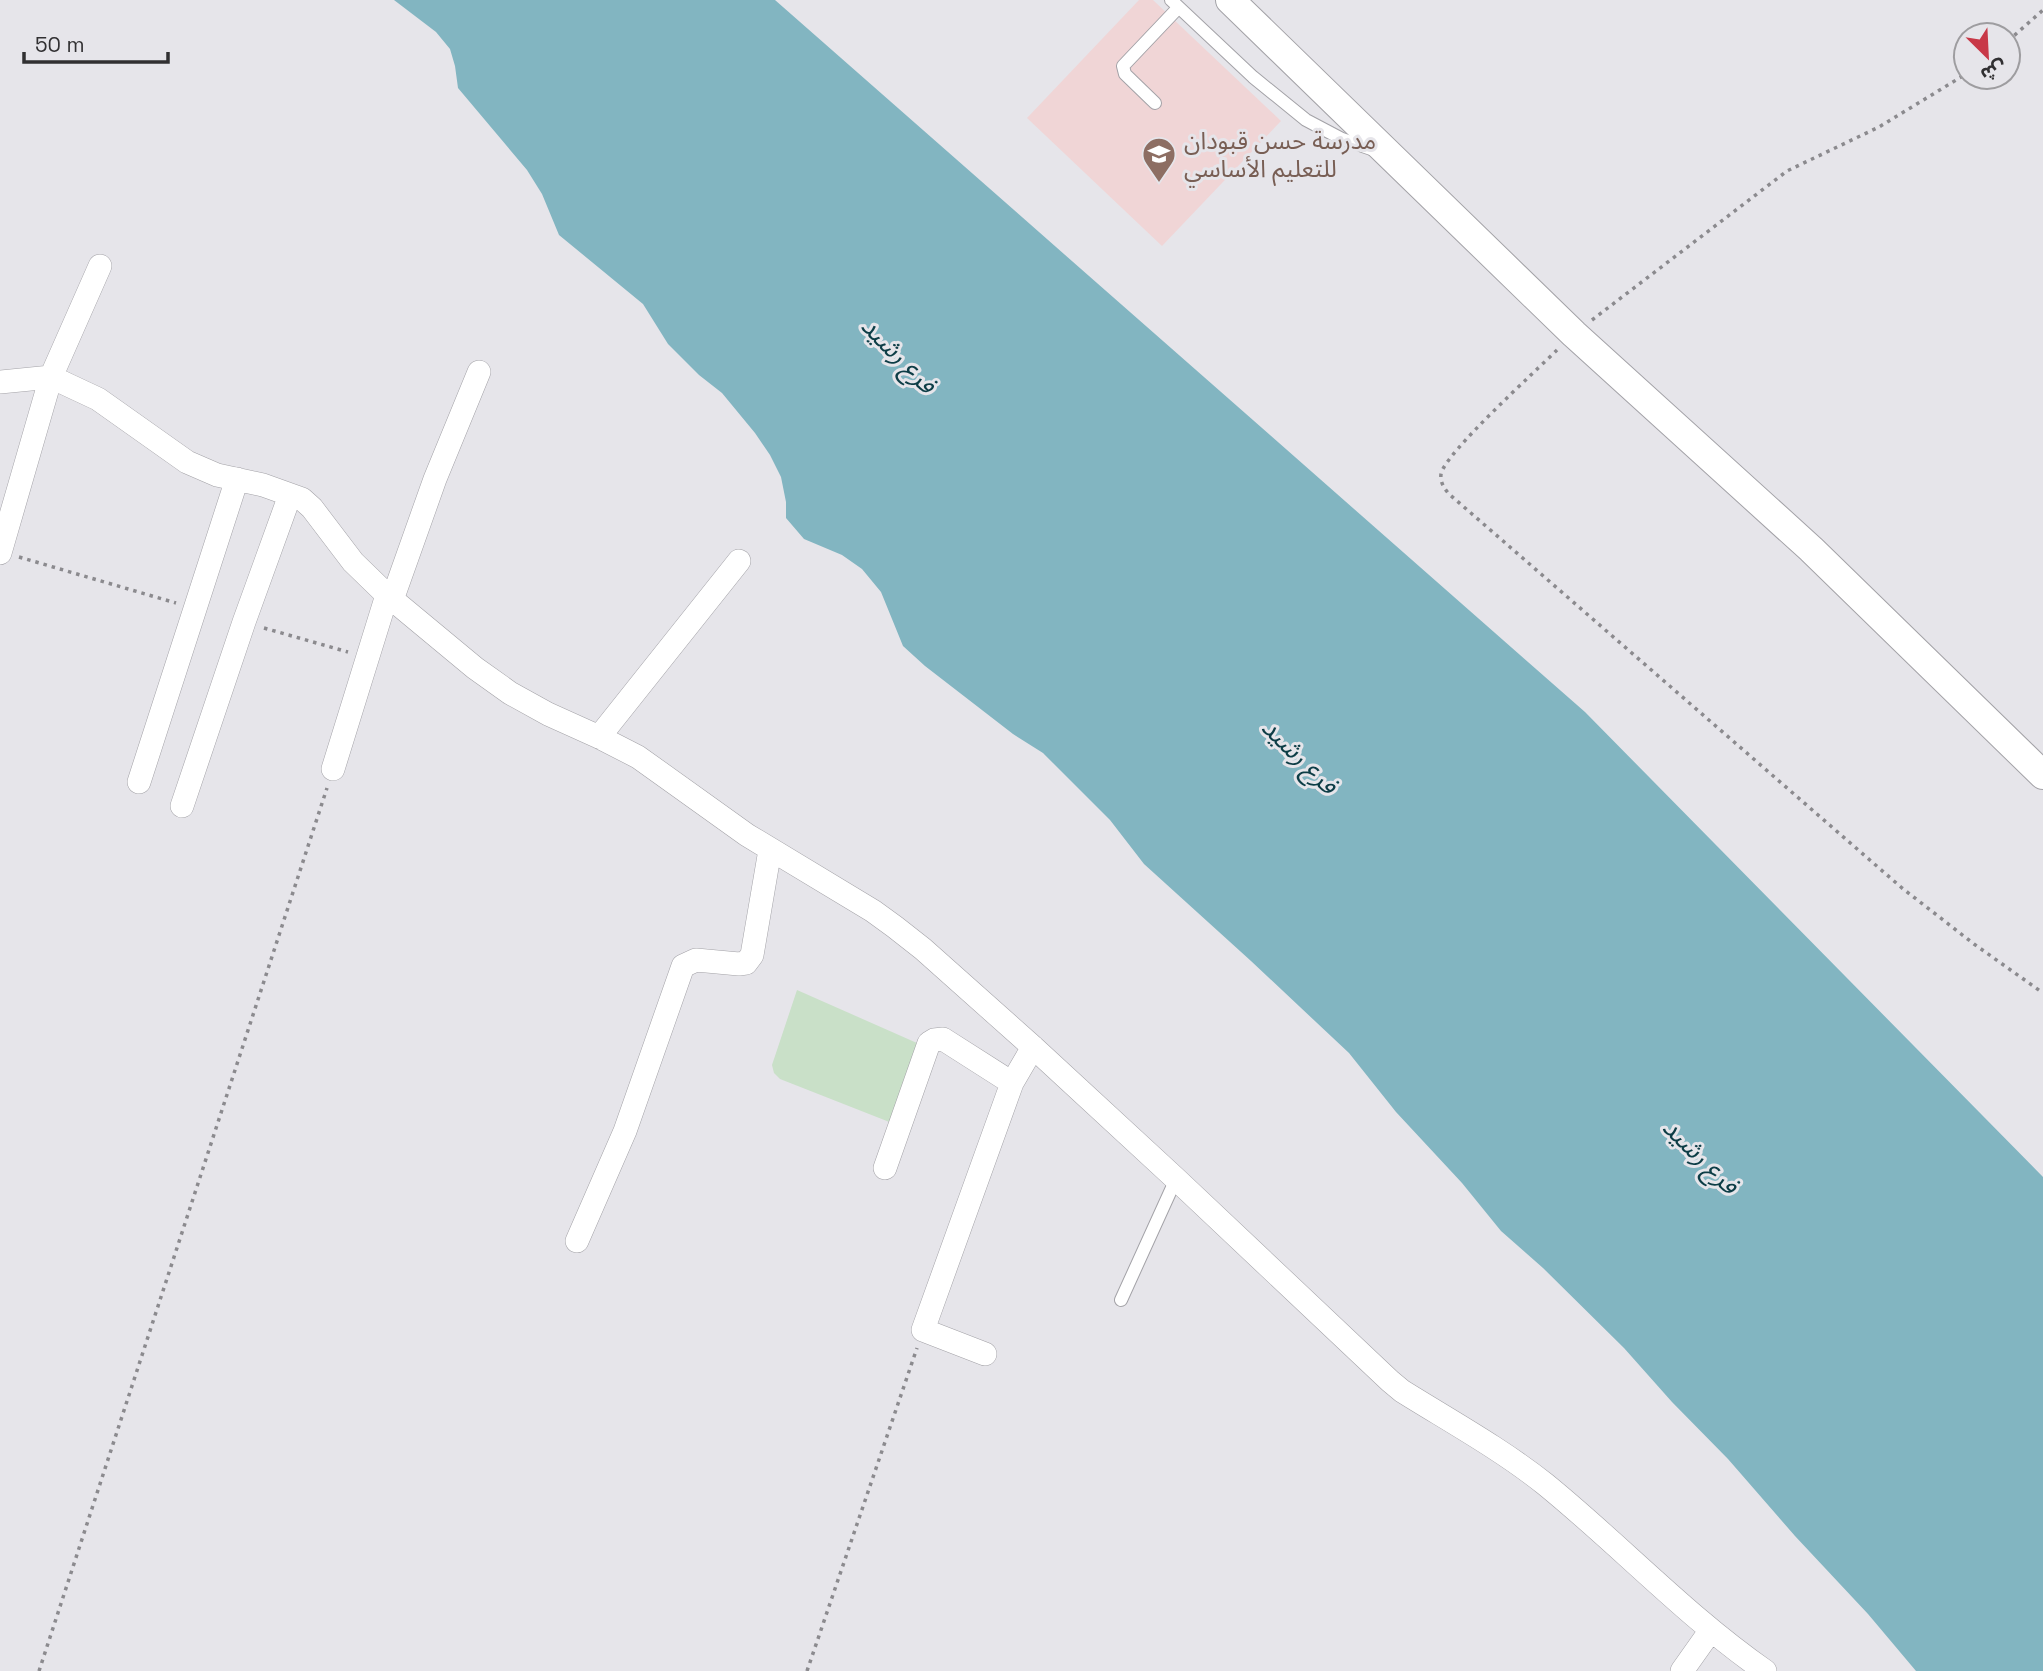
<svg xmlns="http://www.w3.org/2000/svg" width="2043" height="1671" viewBox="0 0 2043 1671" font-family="'Space Grotesk','Noto Sans Arabic',sans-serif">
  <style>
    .education { fill: #f0d5d6 }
    .green { fill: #c9e0c8 }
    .water { fill: #82b5c1 }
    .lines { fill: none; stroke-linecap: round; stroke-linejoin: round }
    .service-casing { stroke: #a3a2a7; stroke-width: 14 }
    .minor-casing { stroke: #a3a2a7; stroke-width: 24 }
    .tertiary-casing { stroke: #a3a2a7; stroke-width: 30 }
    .path { stroke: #8b8a8e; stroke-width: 3.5; stroke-dasharray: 3.5 5; stroke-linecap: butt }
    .service { stroke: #fff; stroke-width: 12 }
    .minor { stroke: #fff; stroke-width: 23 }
    .tertiary { stroke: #fff; stroke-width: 28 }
    .labels { text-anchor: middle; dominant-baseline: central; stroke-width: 6; stroke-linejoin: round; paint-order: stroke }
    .education-label { font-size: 24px; fill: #785e54; stroke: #e6e5ea; text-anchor: start }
    .water-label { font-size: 26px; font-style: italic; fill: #0d3d46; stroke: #e6e5ea }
  </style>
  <rect width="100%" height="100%" fill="#e6e5ea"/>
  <!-- education -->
  <path class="education" d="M1139,0H1153L1281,121L1162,246L1027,118Z"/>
  <!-- green -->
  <path class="green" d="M797,990L926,1047L897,1125L780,1079L774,1073L772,1065Z"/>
  <!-- water -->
  <path class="water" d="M394,0H775L1585,712L2043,1177V1671H1916L1868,1614L1795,1536L1728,1459L1672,1402L1624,1348L1543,1268L1501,1231L1462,1183L1396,1112L1349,1053L1251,961L1144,864L1110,820L1043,753L1013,734L925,666L903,646L881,592L862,569L842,555L804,539L786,518V502L781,477L770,455L755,433L722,393L699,375L668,344L643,304L559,235L542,194L527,170L458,88L455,66L450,49L436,32Z"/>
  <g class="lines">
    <defs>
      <path id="service" d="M1171,0L1253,77L1306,120L1342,139L1374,150
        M1155,103L1125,74L1123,66L1178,8
        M1121,1300L1176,1179"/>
      <path id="minor" d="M0,382L51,377L98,399L187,462L217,475L263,485L302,499L312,508L353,562L387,595L475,668L510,693L548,714L599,737L638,757L747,835L873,911L895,927L923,949L1033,1047L1176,1179L1390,1381L1402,1391C1450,1421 1501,1449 1545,1484C1620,1545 1686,1616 1765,1671
        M0,553L51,377L100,266
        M392,600L435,479L479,372
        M599,737L739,561
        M333,769L387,595
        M139,782L237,479
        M182,806L244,622L290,495
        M885,1168L929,1043L934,1040L943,1039L1012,1083
        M577,1241L625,1131L683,966L696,960L739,964L746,963L752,955L770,850
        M985,1354L923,1330L1012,1083L1033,1047
        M1682,1671L1711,1630"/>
      <path id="tertiary" d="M1230,0L1574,334L1811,549L2043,775"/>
    </defs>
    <!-- service casing -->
    <use href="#service" class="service-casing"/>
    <!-- minor casing -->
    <use href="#minor" class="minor-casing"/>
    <!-- tertiary casing -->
    <use href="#tertiary" class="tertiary-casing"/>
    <!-- path -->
    <path class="path" d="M2008,41L2043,10
      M1592,320L1787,171L1879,127L1966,74
      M1557,350C1537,370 1445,453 1441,474C1440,482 1444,488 1449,494L1902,888L1974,944L2043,993
      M19,557L176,603
      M264,628L348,652
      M39,1671L327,788
      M807,1671L917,1348"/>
    <!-- service -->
    <use href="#service" class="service"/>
    <!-- minor -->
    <use href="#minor" class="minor"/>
    <!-- tertiary -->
    <use href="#tertiary" class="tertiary"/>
  </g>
  <!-- icons -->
  <defs>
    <symbol id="school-pin" viewBox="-11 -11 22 30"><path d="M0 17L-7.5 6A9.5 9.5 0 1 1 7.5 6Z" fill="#8d6e63" stroke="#e6e5ea"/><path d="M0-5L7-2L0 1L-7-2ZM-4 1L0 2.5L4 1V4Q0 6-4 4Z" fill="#fff"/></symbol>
  </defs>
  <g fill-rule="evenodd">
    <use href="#school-pin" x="1140" y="135" width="38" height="52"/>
  </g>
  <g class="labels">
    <!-- education labels -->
    <g class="education-label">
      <text x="1184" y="140">مدرسة حسن قبودان<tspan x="1184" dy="28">للتعليم الأساسي</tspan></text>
    </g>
    <!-- water labels -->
    <g class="water-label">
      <text transform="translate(899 355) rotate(46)">فرع رشيد</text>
      <text transform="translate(1300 756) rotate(45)">فرع رشيد</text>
      <text transform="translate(1701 1156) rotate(45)">فرع رشيد</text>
    </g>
  </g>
  <!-- north arrow -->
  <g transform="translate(1987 56) rotate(156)"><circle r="33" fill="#e6e5ea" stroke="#9e9da0" stroke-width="2"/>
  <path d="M0-5L12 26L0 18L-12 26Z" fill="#c83847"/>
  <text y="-10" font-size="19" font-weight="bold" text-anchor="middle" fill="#313032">ش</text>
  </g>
  <!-- scale -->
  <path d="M24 52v10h144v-10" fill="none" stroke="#313032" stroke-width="3.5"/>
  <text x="35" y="52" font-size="21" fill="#313032" stroke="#e6e5ea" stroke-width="5" paint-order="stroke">50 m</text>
</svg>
